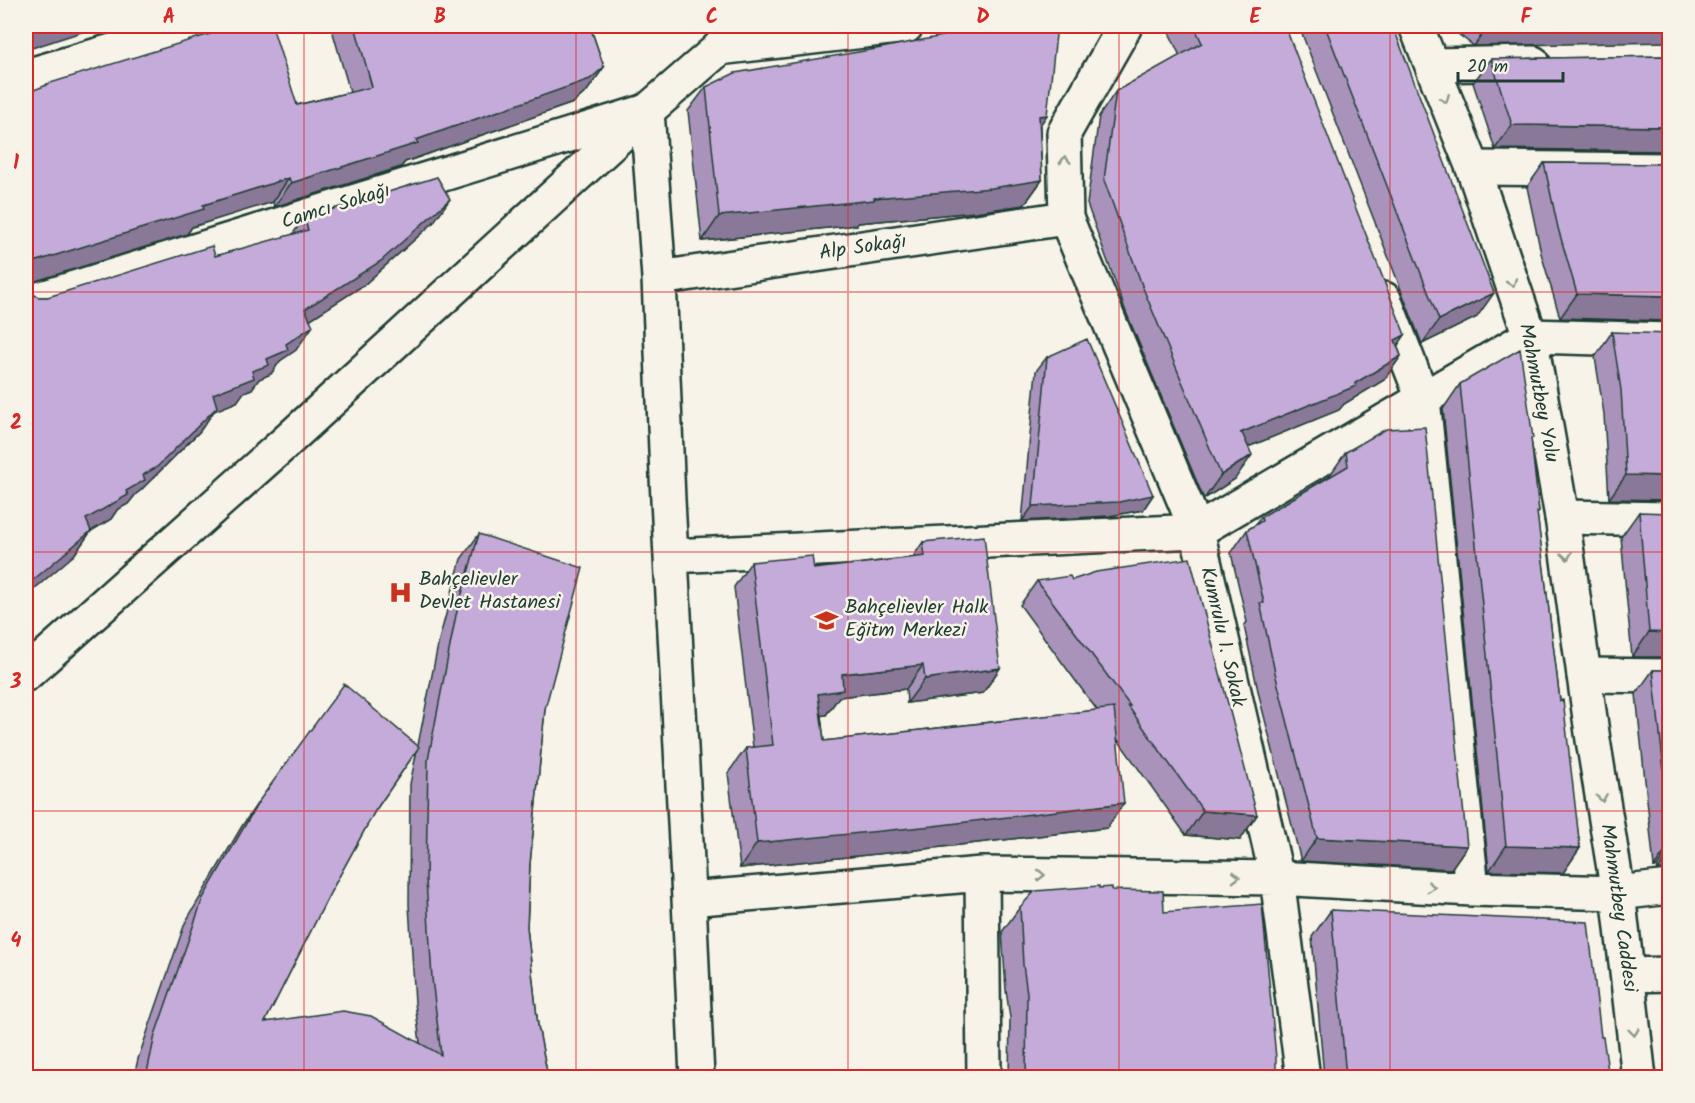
<svg xmlns="http://www.w3.org/2000/svg" width="1695" height="1103" viewBox="0 0 1695 1103" font-family="Kalam,sans-serif">
  <style>
    .lines { fill: none; stroke-linecap: round; stroke-linejoin: round }
    .minor-casing { stroke: #1f3d34; stroke-width: 38 }
    .tertiary-casing { stroke: #1f3d34; stroke-width: 38 }
    .secondary-casing { stroke: #1f3d34; stroke-width: 38 }
    .minor { stroke: #f7f3e8; stroke-width: 33 }
    .tertiary { stroke: #f7f3e8; stroke-width: 33 }
    .secondary { stroke: #f7f3e8; stroke-width: 33 }
    .wall { fill: #a993bb; stroke: #1f3d34; stroke-width: 1.5; fill-rule: evenodd }
    .shaded-wall { fill: #8a7898; stroke: #1f3d34; stroke-width: 1.5 }
    .building { fill: #c5abd9; stroke: #1f3d34; stroke-width: 1.5 }
    .oneway { stroke: #8b988e }
    .grid { fill: none; stroke: #d62828; stroke-width: 1.5; stroke-opacity: 0.55 }
    .labels { text-anchor: middle; dominant-baseline: central; stroke-width: 5; stroke-linejoin: round; paint-order: stroke }
    .street-label { font-size: 20px; fill: #1f3d34; stroke: #f7f3e8 }
    .poi-label { font-size: 20px; fill: #1f3d34; stroke: #f7f3e8; text-anchor: start }
    .neatline { fill: none; stroke: #d62828; stroke-width: 2 }
    .grid-label { font-size: 20px; text-anchor: middle; font-weight: bold; fill: #d62828 }
  </style>
  <rect width="100%" height="100%" fill="#f7f3e8"/>
  <filter id="ink" filterUnits="userSpaceOnUse"><feTurbulence type="fractalNoise" baseFrequency=".0167" numOctaves="2"/><feDisplacementMap in="SourceGraphic" scale="12" xChannelSelector="R" yChannelSelector="G"/><feConvolveMatrix kernelMatrix="1 2 1 2 8 2 1 2 1" color-interpolation-filters="sRGB"/></filter>
  <g filter="url(#ink)">
    <g class="lines">
      <defs>
        <path id="minor" d="M1125,26L1064,133L1066,218L1197,531L1277,878L1303,1078
          M719,48L906,26
          M1432,65L1533,63
          M26,76L197,26
          M1473,168L1670,170
          M659,278L1066,218
          M1384,299L1423,399L1472,889
          M26,303L647,111L659,278L668,500L689,899L697,1078
          M1562,517L1670,519
          M671,556L1197,531L1530,336L1670,340
          M1584,675L1670,676
          M982,874L984,1078
          M689,899L982,874L1277,878L1472,889L1618,893L1670,887
          M1628,975L1670,974"/>
        <path id="tertiary" d="M26,674L287,441L647,111L745,26"/>
        <path id="secondary" d="M1416,26L1473,168L1530,336L1562,517L1593,740L1618,893L1639,1078"/>
      </defs>
      <!-- minor casing -->
      <use href="#minor" class="minor-casing"/>
      <!-- tertiary casing -->
      <use href="#tertiary" class="tertiary-casing"/>
      <!-- secondary casing -->
      <use href="#secondary" class="secondary-casing"/>
      <!-- minor -->
      <use href="#minor" class="minor"/>
      <!-- tertiary -->
      <use href="#tertiary" class="tertiary"/>
      <!-- secondary -->
      <use href="#secondary" class="secondary"/>
    </g>
    <!-- wall -->
    <path class="wall" d="M331,26H590L604,67L587,91L573,103L405,162L401,167L274,207L273,202L238,212L192,227L187,234L45,86L47,84L297,105L350,92Z
      M1166,26H1285L1401,356L1384,380L1344,404L1339,410L1248,447L1235,479L1204,499L1126,312L1087,204L1099,116L1116,91L1180,56Z
      M1299,26H1393L1477,317L1422,344Z
      M1449,26H1670L1474,46L1450,28Z
      M1670,56V151L1495,149L1473,83L1491,59Z
      M706,87L1040,126L1042,180L1024,205L975,212L858,223L857,225L702,241L688,111Z
      M1544,163L1670,164V321L1560,318L1541,253L1527,187Z
      M304,218L433,223L364,285L310,319L296,350L280,361L271,374L259,379L252,389L244,392L237,402L214,411L200,431L140,491L136,494L128,504L117,510L111,519L91,531L74,555L31,293L38,297H48L215,256L292,235Z
      M1612,332L1670,500L1609,499L1604,414L1595,357Z
      M1047,357L1153,495L1143,510L1109,516L1022,521L1036,371Z
      M1460,384L1531,440L1539,512L1537,514L1560,701L1580,848L1563,873L1489,871L1443,409Z
      M1346,452L1467,846L1451,869L1301,861L1260,700L1244,626L1247,622L1231,553L1247,530L1255,525L1261,517L1330,476V475Z
      M1639,512L1670,657H1632L1621,537Z
      M479,534L545,709L530,864L527,927L538,1026L548,1077H134L138,1059L185,923L242,826L259,801L418,745L439,640L461,559ZM417,750L410,784L409,905L415,1003L420,1043L265,1022L329,895L375,811Z
      M923,542L1000,668L983,693L907,703L906,689L839,697L826,715H821L824,741L1097,710L1020,605L1037,581L1072,580L1257,815L1240,840L1186,835L1118,740L1107,828L916,850L740,868L728,773L746,748L753,747L734,587L751,562L814,569L913,557Z
      M1653,670H1670V870H1658L1657,867H1654L1636,694Z
      M1099,888L1112,890L1164,912L1276,1077H1009L1010,1018L1006,990L1002,932L1020,907Z
      M1670,897V954L1663,907Z
      M1331,910L1601,1037L1609,1077H1324L1312,937Z"/>
    <!-- shaded-wall -->
    <path class="shaded-wall" d="M43,26H100L26,50V31Z
      M1488,26H1670V42L1474,46Z
      M604,67L587,91L573,103L405,162L401,167L274,207L291,183L416,140Z
      M1047,115L1030,140L1039,116Z
      M1512,125L1670,127V151L1495,149Z
      M289,178L273,202L192,227L187,234L26,284V272L30,266L37,261L203,205Z
      M1042,180L1024,205L975,212L858,223L857,225L702,241L719,216L874,198Z
      M450,199L433,223L364,285L289,333L305,309Z
      M1494,293L1477,317L1422,344L1439,320Z
      M1577,294L1670,296V321L1560,318Z
      M313,326L296,350L280,361L271,374L259,379L252,389L244,392L237,402L214,411L200,431L140,491L136,494L128,504L117,510L111,519L91,531L74,555L26,596V586L86,519L126,491L143,475L213,394L252,371L286,344Z
      M1405,335L1388,360L1395,340Z
      M1401,356L1384,380L1344,404L1339,410L1223,457L1240,433L1355,383Z
      M1252,455L1235,479L1204,499L1221,475Z
      M1626,475L1670,476V500L1609,499Z
      M1153,495L1143,510L1109,516L1022,521L1033,506Z
      M1649,632L1670,633V657H1632Z
      M923,665L906,689L839,697L826,715L801,718L818,694L842,674Z
      M1000,668L983,693L907,703L925,679Z
      M1124,803L1107,828L916,850L740,868L757,843Z
      M1203,811L1257,815L1240,840L1186,835Z
      M1317,838L1467,846L1451,869L1301,861Z
      M1670,845V849L1657,867H1654Z
      M1506,846L1580,848L1563,873L1489,871Z
      M1670,853V870H1658Z"/>
    <!-- building -->
    <path class="building" d="M26,26H43L26,31Z
      M236,26H272L297,105L372,87L355,26H590L604,67L590,79L416,140L418,143L291,183L289,178L203,205L204,209L37,261L30,266L26,273V93L47,85V84Z
      M994,26H1057L1047,115L1039,116L1042,180L992,188L874,198V200L719,216L706,87L735,73L876,49Z
      M1194,26H1285L1405,335L1395,340L1401,356L1355,383L1356,386L1240,433H1242L1252,455L1221,475L1143,288L1104,180L1116,91L1202,43Z
      M1325,26H1393L1494,293L1439,320Z
      M1670,56V127L1512,125L1491,59Z
      M1544,163L1670,164V296L1577,294L1558,228Z
      M437,177L450,199L381,261L305,309L313,326L286,344L288,350L267,359L269,365L252,371L254,378L213,394L217,407L157,467L143,475L145,480L126,491L128,495L86,519L91,531L26,586V285L31,293L38,297H48L212,246L215,256L308,230L304,218Z
      M1612,332L1670,334V476L1626,475L1621,390Z
      M1087,339L1153,495L1119,502L1033,506L1047,357Z
      M1520,349L1533,438H1531L1539,512H1537L1560,701L1563,700L1580,848L1506,846L1460,384Z
      M1425,427L1467,846L1317,838L1276,677L1260,603H1264L1247,530L1262,521L1261,517L1348,466L1346,452L1386,429Z
      M1639,512L1670,513V633L1649,632Z
      M479,534L583,568L545,709L530,864L527,927L538,1026L548,1077H146L155,1035L203,898L259,801L344,684L419,747L375,811L329,895L265,1022L343,1011L371,1016L441,1055L432,978L426,880L428,760L456,615Z
      M984,536L1000,668L925,679L923,665L842,674L843,690L818,694L824,741L1114,708L1124,803L933,826L757,843L746,748L773,745L751,562L812,556L814,569L925,556L923,542Z
      M1190,558L1257,815L1203,811L1128,706H1130L1037,581L1070,576L1072,580L1096,572Z
      M1653,670H1670V826Z
      M1099,886V888L1112,887V890L1163,891L1164,912L1262,904L1276,1058V1077H1026L1027,993L1023,965L1020,907L1035,891Z
      M1331,910L1588,922L1601,1037H1603L1609,1077H1346Z"/>
    <!-- one-way arrows -->
    <defs><path id="oneway-chevron" d="M-2-3.5L2.5 0L-2 3.5" fill="none" stroke-width="1.6" stroke-linecap="round" stroke-linejoin="round" transform="scale(1.5)"/></defs>
    <g class="oneway">
      <use href="#oneway-chevron" transform="translate(1445 99) rotate(68)"/>
      <use href="#oneway-chevron" transform="translate(1065 160) rotate(-92)"/>
      <use href="#oneway-chevron" transform="translate(1512 283) rotate(71)"/>
      <use href="#oneway-chevron" transform="translate(1567 556) rotate(82)"/>
      <use href="#oneway-chevron" transform="translate(1602 798) rotate(81)"/>
      <use href="#oneway-chevron" transform="translate(1041 875) rotate(1)"/>
      <use href="#oneway-chevron" transform="translate(1236 877) rotate(1)"/>
      <use href="#oneway-chevron" transform="translate(1431 887) rotate(3)"/>
      <use href="#oneway-chevron" transform="translate(1634 1032) rotate(83)"/>
    </g>
  </g>
  <!-- grid -->
  <path class="grid" d="M304,26V1078M576,26V1078M848,26V1078M1119,26V1078M1390,26V1078M26,292H1670M26,552H1670M26,811H1670"/>
  <!-- icons -->
  <defs>
    <symbol id="hospital-bare" viewBox="-9 -9 18 18"><path d="M-5-5h3v3.5h4V-5h3V5h-3V1.5h-4V5h-3Z" fill="#c8321e" stroke="#f7f3e8" stroke-width="2.5" paint-order="stroke"/></symbol>
    <symbol id="school-bare" viewBox="-9 -9 18 18"><path d="M0-5L7-2L0 1L-7-2ZM-4 1L0 2.5L4 1V4Q0 6-4 4Z" fill="#c8321e" stroke="#f7f3e8" stroke-width="2.5" paint-order="stroke"/></symbol>
  </defs>
  <g fill-rule="evenodd">
    <use href="#hospital-bare" x="384" y="576" width="33" height="33"/>
    <use href="#school-bare" x="810" y="604" width="33" height="33"/>
  </g>
  <g class="labels">
    <!-- street labels -->
    <g class="street-label">
      <text transform="translate(336 207) rotate(-17)">Camcı Sokağı</text>
      <text transform="translate(863 248) rotate(-8)">Alp Sokağı</text>
      <text transform="translate(1538 393) rotate(79)">Mahmutbey Yolu</text>
      <text transform="translate(1222 637) rotate(77)">Kumrulu 1. Sokak</text>
      <text transform="translate(1618 908) rotate(82)">Mahmutbey Caddesi</text>
    </g>
    <!-- poi labels -->
    <g class="poi-label">
      <text x="419" y="580">Bahçelievler<tspan x="419" dy="23">Devlet Hastanesi</tspan></text>
      <text x="845" y="608">Bahçelievler Halk<tspan x="845" dy="23">Eğitm Merkezi</tspan></text>
    </g>
  </g>
  <!-- margin -->
  <rect width="1695" height="1103" fill="none" stroke="#f7f3e8" stroke-width="66"/>
  <!-- scale -->
  <path d="M1458 72v9h105v-9" fill="none" stroke="#1f3d34" stroke-width="3"/>
  <text x="1467" y="72" font-size="18" fill="#1f3d34" stroke="#f7f3e8" stroke-width="4.5" paint-order="stroke">20 m</text>
  <rect x="33" y="33" width="1629" height="1037" class="neatline"/>
  <g class="grid-label">
    <text x="169" y="23">A</text>
    <text x="440" y="23">B</text>
    <text x="712" y="23">C</text>
    <text x="983" y="23">D</text>
    <text x="1255" y="23">E</text>
    <text x="1526" y="23">F</text>
    <text x="16" y="169">1</text>
    <text x="16" y="429">2</text>
    <text x="16" y="688">3</text>
    <text x="16" y="947">4</text>
  </g>
</svg>
